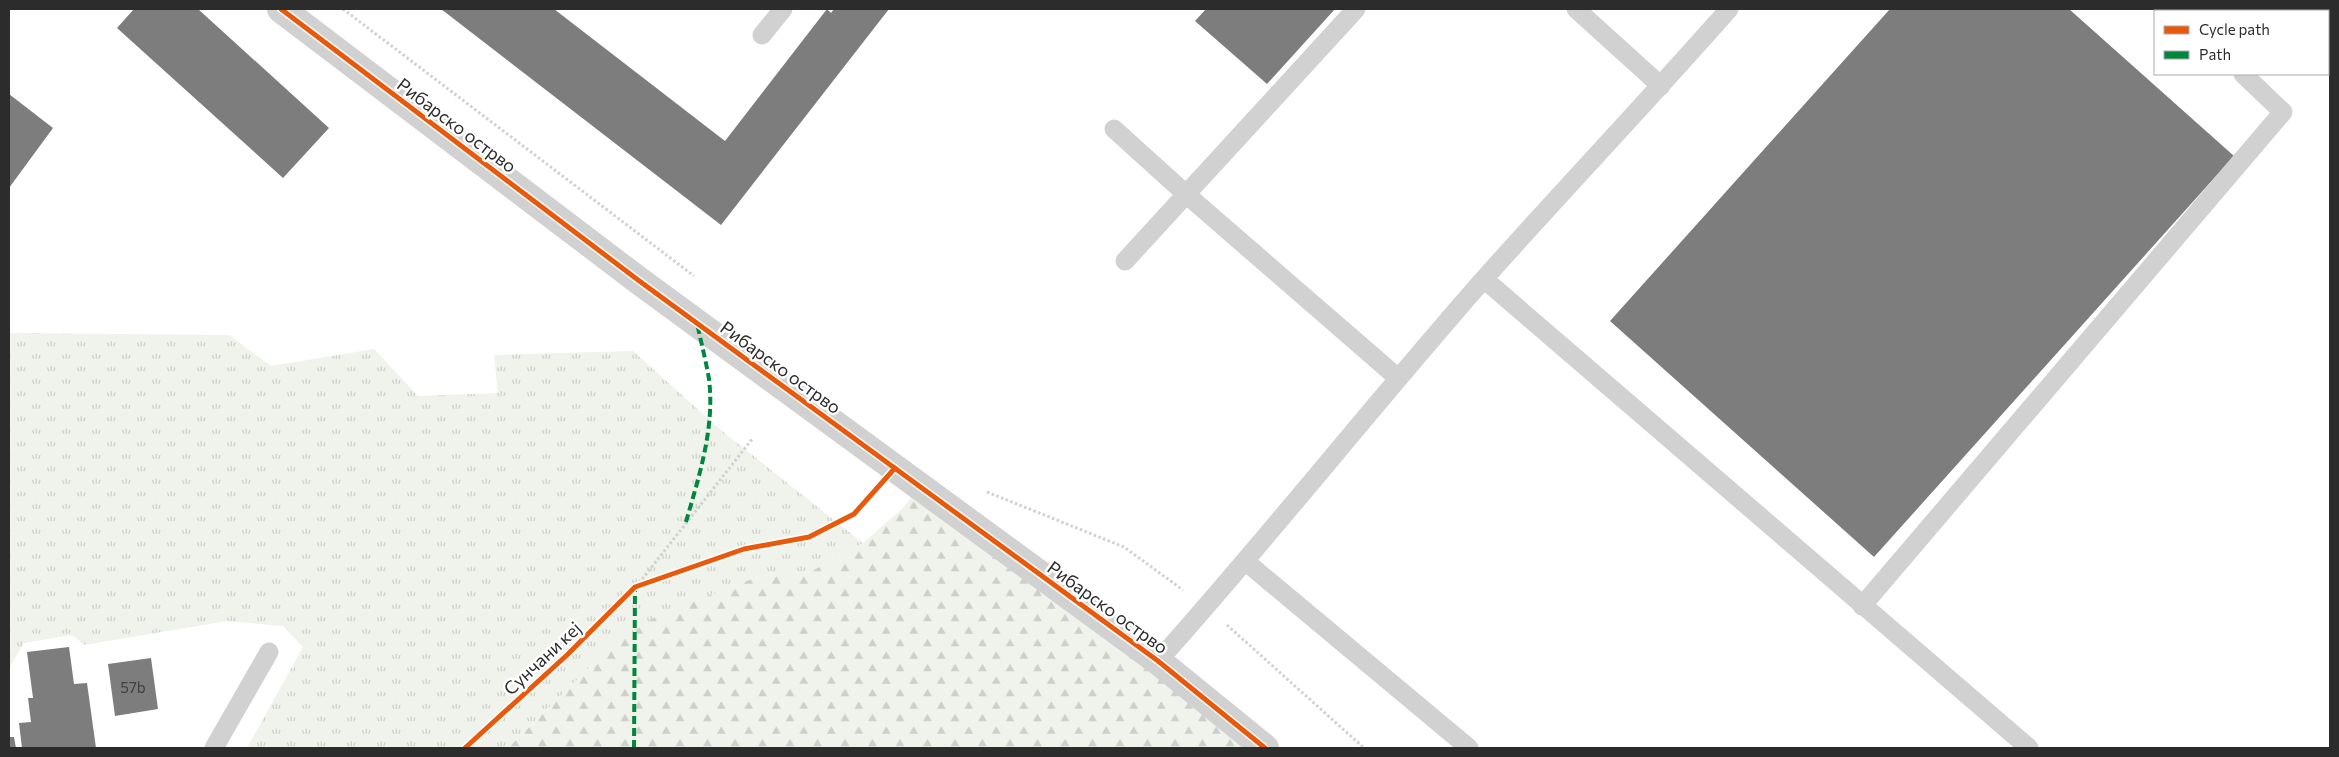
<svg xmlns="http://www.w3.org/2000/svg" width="2339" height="757" viewBox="0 0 2339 757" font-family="Commissioner,sans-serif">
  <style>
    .grass { fill: url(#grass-tufts) }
    .forest { fill: url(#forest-firs) }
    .building { fill: #7d7d7d }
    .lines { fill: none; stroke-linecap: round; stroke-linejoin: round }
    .path { stroke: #d1d1d1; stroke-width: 3; stroke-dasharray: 2.5 2.5; stroke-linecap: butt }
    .service { stroke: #d1d1d1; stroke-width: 19 }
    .minor { stroke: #d1d1d1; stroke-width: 28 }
    .quiet { stroke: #00873e; stroke-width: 4; stroke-dasharray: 8 4; stroke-linecap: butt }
    .cycleway-casing { stroke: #fff; stroke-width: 8 }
    .cycleway { stroke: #e8590c; stroke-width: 5 }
    .labels { text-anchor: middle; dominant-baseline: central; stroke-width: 5; stroke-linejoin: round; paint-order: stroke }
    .number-label { font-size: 15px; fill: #404040 }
    .street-label { font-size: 18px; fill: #2c2c2c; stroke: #fff }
  </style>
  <defs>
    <pattern id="grass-tufts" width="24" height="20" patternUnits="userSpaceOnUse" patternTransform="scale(1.25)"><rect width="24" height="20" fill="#eff3eb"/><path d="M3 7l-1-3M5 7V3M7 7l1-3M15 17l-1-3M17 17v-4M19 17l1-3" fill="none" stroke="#cdd0ca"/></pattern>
    <pattern id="forest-firs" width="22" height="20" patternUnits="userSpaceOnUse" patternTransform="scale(1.25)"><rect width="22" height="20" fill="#eff3eb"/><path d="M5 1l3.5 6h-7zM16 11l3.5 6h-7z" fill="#cdd0ca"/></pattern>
  </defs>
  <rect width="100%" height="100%" fill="#fff"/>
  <!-- grass -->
  <path class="grass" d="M9,333L229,335L271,366L374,349L418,396L498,393L494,355L633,351L722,431L863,543L812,571L760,576L608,649L508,748H247L303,647L283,626L227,621L85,645L72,635L24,643L9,668Z"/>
  <!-- forest -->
  <path class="forest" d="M920,487L1254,748H508L608,649L658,615L760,576L812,571L863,543L902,509Z"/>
  <!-- building -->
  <path class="building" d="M134,9H198L329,128L283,178L117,28Z
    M441,9H554L725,141L827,9L831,13L834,9H889L721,225Z
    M1206,9H1335L1267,84L1195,21Z
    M1890,9H2069L2234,156L1874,557L1610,321Z
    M9,94L53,128L9,188Z
    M69,647L74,684L87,683L96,748H22L19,723L31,722L28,698H33L27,652Z
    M151,658L158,709L115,716L108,664Z
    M9,737H14L16,748H9Z"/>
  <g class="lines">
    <!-- path -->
    <path class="path" d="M343,9L694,276
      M987,492L1124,547L1183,590
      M635,587L744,549L809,537L854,514L872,493
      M636,587L753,438
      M1227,625L1364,748"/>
    <!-- service -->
    <path class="service" d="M1576,9L1661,86
      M2218,11L2221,9
      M762,35L783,9
      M1114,129L1187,195L1398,378
      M1125,261L1356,9
      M1484,279L2029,748
      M1245,561L1469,748
      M1862,606L2283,112L2243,74
      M1158,661C1269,537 1373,405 1483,280C1564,189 1648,101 1729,9
      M214,748L269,652"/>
    <!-- minor -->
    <path class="minor" d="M281,9L638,280L1158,661L1265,748"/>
    <!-- quiet -->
    <path class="quiet" d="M686,522C699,476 715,428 709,379C706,361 701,342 697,323
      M634,748L635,587"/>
    <defs>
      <path id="cycleway" d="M281,9L638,280L1158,661L1265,748
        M465,748L567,655L635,587L744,549L809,537L854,514L895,468"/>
    </defs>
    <!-- cycleway casing -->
    <use href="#cycleway" class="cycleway-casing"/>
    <!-- cycleway -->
    <use href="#cycleway" class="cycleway"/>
  </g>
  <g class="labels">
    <!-- number labels -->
    <g class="number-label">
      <text x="133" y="687">57b</text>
    </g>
    <!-- street labels -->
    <g class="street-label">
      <text transform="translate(457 125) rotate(37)">Рибарско острво</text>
      <text transform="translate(781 367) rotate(36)">Рибарско острво</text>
      <text transform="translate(1108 607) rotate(36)">Рибарско острво</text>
      <text transform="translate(542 658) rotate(-43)">Сунчани кеј</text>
    </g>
  </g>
  <!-- border -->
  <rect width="2339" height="757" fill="none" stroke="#2c2c2c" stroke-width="20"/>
  <!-- legend -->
  <rect x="2154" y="10" width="175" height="65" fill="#ffffff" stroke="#ababab"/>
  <rect x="2164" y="26" width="25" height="8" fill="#e8590c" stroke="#ababab"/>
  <text x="2199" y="35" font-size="15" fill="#2c2c2c">Cycle path</text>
  <rect x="2164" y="51" width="25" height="8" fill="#00873e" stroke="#ababab"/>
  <text x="2199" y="60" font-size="15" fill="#2c2c2c">Path</text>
</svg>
